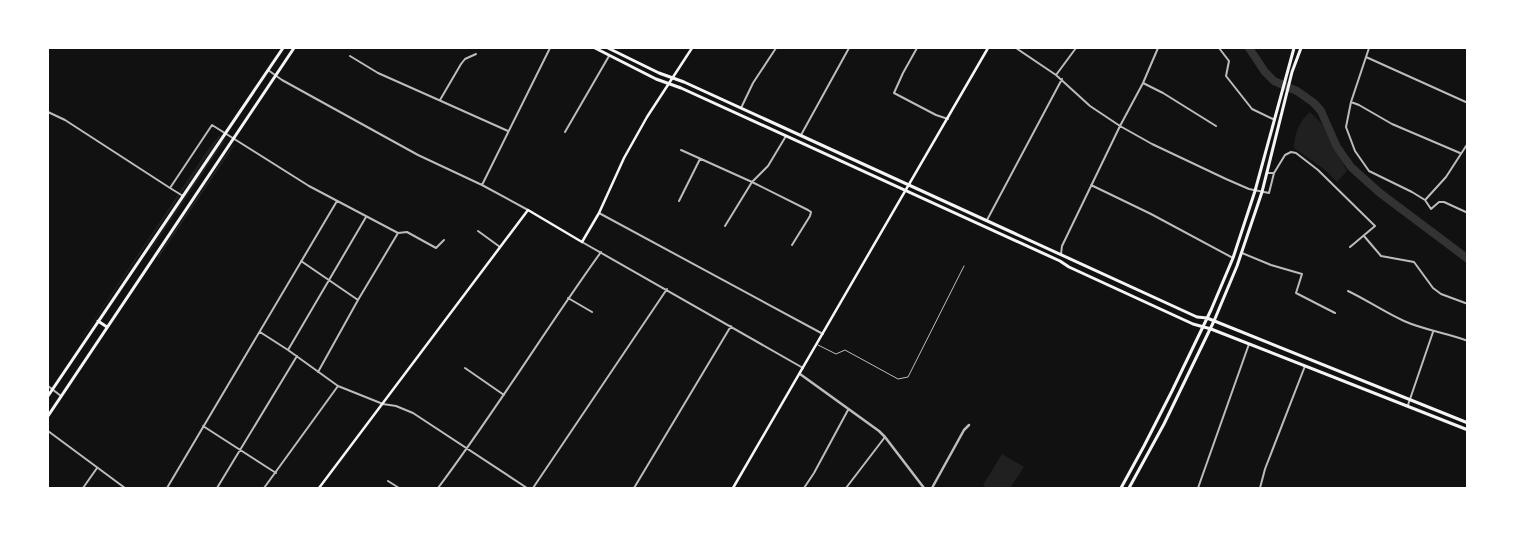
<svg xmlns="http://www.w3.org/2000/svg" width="1515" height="536" viewBox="0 0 1515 536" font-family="Commissioner,sans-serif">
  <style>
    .green { fill: #202020 }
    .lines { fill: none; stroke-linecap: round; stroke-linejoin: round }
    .river { stroke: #333; stroke-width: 8 }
    .service { stroke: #bcbcbc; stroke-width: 1 }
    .minor { stroke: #bcbcbc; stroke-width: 2 }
    .tertiary { stroke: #bcbcbc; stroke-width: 2.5 }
    .secondary { stroke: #f5f5f5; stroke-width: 2.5 }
    .primary { stroke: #f5f5f5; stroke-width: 3 }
  </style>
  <rect width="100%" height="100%" fill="#111"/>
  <!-- green -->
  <path class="green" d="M1310,112L1322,124L1347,171L1337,182L1324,169L1294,148C1294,135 1299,121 1310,112Z
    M220,134V137L82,339V338L207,151Z
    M226,137L225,140L149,253L150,249L213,154Z
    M235,143L234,146L158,259V255L222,160Z
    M1002,454L1024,467L1010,488H987L983,485Z"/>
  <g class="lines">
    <!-- river -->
    <path class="river" d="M1249,48L1265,72L1274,81L1297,91L1314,103L1321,111L1337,147L1351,167L1380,193L1468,259"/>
    <!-- service -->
    <path class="service" d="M818,345L836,354L845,350L898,379L908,377L964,266"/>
    <!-- minor -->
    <path class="minor" d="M917,48L903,73L894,93L936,115L948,119
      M1016,48L1056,75L1090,106L1120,126L1152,144L1226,179L1249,189L1269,193L1274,173
      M1219,48L1229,61L1226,76L1252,109L1273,119
      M1369,48L1351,102L1346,127L1355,151L1369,171L1412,192L1425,200L1431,209L1439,202H1444L1468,213
      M350,56L378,73L432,97L508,131
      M1366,57L1468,103
      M268,70L282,80L418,155L482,185L528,210
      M1056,75L1076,48
      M1143,83L1163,93L1216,126
      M440,100L461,64L465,59L476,54
      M1351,102L1359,105L1392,124L1460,153
      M741,108L753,83L776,48
      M48,112L65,120L170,188L212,125L309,186L398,233
      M565,132L609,56
      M801,135L849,48
      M681,150L752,182L808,210L811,212L810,216L792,245
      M1267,173H1274L1285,155L1291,152L1296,153L1318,170L1375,226L1350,247
      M482,185L550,48
      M1091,185L1151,214L1233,258
      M170,188L183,196
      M1426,199L1446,177L1468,143
      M679,201L700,159
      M599,213L823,334
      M987,220L1062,79
      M725,226L752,182L768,166L786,136
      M478,231L500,247
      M398,233L407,232L436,248L444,240
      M1364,236L1381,256L1414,262L1433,288L1441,294L1468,304
      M582,242L803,368
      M1242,253L1271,265L1302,274L1296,293L1335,313
      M1061,254L1062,246L1120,126L1143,83L1158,48
      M301,261L358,300
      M1348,291C1367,300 1384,312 1404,321C1424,330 1447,333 1468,341
      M568,298L592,312
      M260,332L288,350L338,386L383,404L396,406L413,413L527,488
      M288,350L366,217
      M465,368L504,395
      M318,372L358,300L398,233
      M48,386L61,396
      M1408,405L1433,332
      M203,426L276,473
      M48,431L125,488
      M388,481L399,488
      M83,488L97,468
      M167,488L337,201
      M217,488L297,356
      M264,488L338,386
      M438,488C495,412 545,330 601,252
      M533,488L667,289
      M634,488L731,326
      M804,488L814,473L848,410
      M846,488L885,437
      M1198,488L1249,344
      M1260,488L1265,469L1305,366"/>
    <!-- tertiary -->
    <path class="tertiary" d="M800,374L879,431L885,437L924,488
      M932,488L964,430L969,425"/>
    <!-- secondary -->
    <path class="secondary" d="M319,488L528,210L582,242L599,213L624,158L647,117L692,48
      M733,488L988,48"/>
    <!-- primary -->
    <path class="primary" d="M595,48L656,79L681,88L1060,261L1069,267L1193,324L1211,329L1468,430
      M608,48L659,73L684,82L1197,317L1207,318L1468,423
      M98,321L107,327
      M48,396L283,48
      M48,416L294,48
      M1121,488L1144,446L1172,391L1211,310L1233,258L1255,191L1294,48
      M1129,488L1164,424L1214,321L1237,266L1262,192L1292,72L1301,48"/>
  </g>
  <!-- border -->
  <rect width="1515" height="536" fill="none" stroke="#ffffff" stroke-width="98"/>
</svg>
